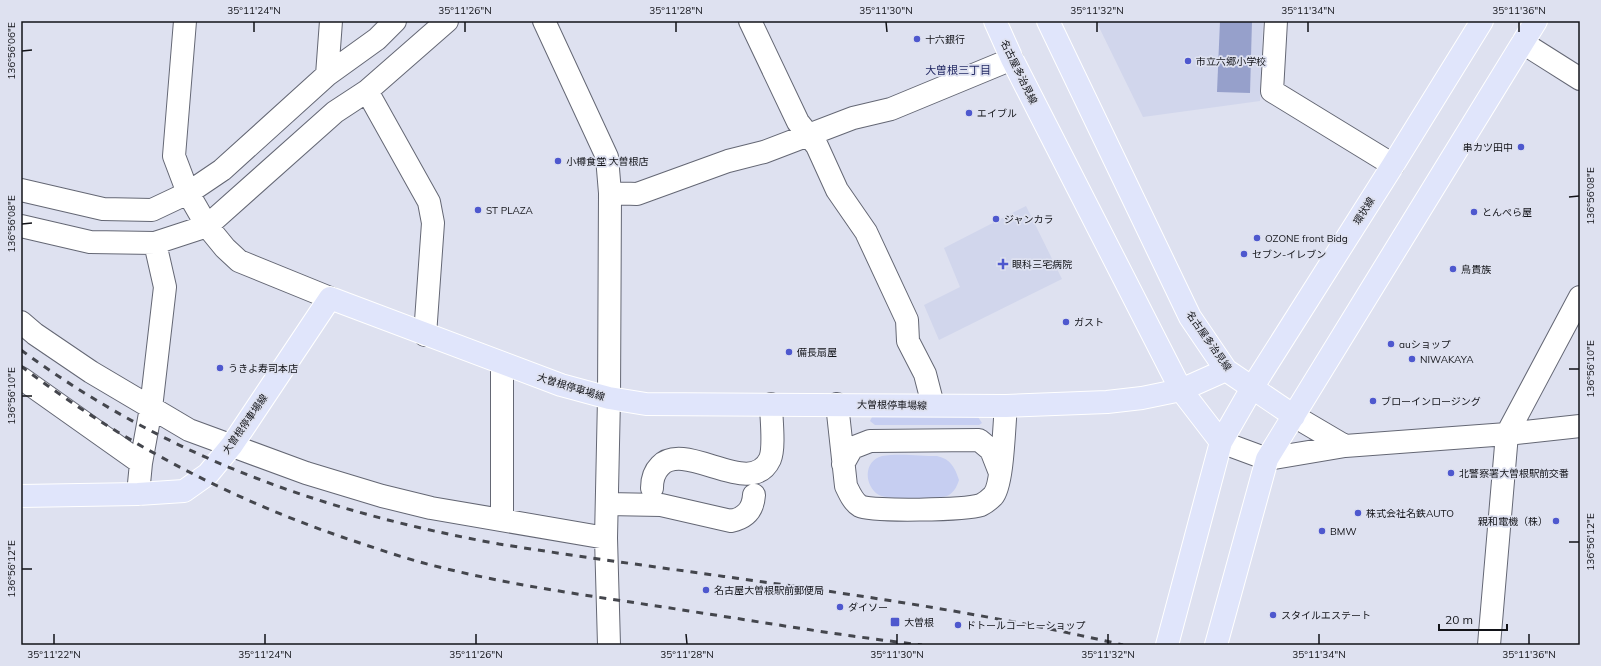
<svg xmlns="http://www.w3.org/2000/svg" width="1601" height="666" viewBox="0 0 1601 666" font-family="Mulish,'Noto Sans JP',sans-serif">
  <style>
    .built { fill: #d1d6ec }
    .green { fill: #c6cef1 }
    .water { fill: #96a0cb }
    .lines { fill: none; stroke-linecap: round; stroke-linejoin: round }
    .minor-casing { stroke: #646774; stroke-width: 24 }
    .major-casing { stroke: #fff; stroke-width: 24 }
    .minor { stroke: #fff; stroke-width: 22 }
    .major { stroke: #e0e5fb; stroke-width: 22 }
    .rail { stroke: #44464d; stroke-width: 3; stroke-dasharray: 7 7; stroke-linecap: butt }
    .ticks { fill: none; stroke: #121318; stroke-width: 1.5 }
    .poi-dot { fill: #4e58ce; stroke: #dee1f0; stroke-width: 1.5 }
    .labels { text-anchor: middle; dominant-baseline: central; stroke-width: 3.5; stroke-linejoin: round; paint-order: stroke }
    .poi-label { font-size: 10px; fill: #121318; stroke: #dee1f0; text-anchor: start }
    .street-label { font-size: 10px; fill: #121318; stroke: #dee1f0 }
    .neighbourhood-label { font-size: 11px; fill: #252b65; stroke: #dee1f0 }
    .neatline { fill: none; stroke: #121318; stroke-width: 1.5 }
    .ticks-label { font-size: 10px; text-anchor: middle; fill: #121318 }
  </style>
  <rect width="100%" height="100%" fill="#dee1f0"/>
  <!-- built -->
  <path class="built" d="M1096,21H1263L1260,101L1143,117Z
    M1026,206L1062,279L939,340L924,305L960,287L944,248Z"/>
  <!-- green -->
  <path class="green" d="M873,415L978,417L982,423L979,425H875L870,421Z
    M937,456C951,459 955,468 959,480C957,486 955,491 949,495C939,500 889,500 879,495C864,486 863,461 882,456C898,453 921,456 937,456Z"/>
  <!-- water -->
  <path class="water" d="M1220,21H1252L1250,93L1217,92Z"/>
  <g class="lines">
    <defs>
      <path id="minor" d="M185,21L174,156L188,193L207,226L225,248L239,261L330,298
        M544,21L607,157L610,193L609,398L606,538L609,645
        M750,21L798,122L817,146L837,190L866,232L907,320L908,341L925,374L933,405
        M1276,21L1272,91L1393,165
        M1523,43L1580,79
        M327,75L331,21
        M367,91L429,202L433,223L425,335
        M21,190L103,209L152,210L188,193L222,170L327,75L377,39L395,21
        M610,193L637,194L728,161L764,152L853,118L891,109L1012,59
        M21,226L90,242L155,243L207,226L335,112L367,91L447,21
        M21,322L35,334L91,372L189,430L306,473L382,496L431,508L606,538
        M502,364V520
        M21,378L141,463
        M837,404L846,486C849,492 853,502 860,506C872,512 966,510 981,505C985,503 990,499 993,496C1003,485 1004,424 1006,406
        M1294,416L1345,446
        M1221,442L1267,459L1345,446L1507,434L1580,426
        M843,464L852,448L870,441L979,440L991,450L1000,473
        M652,488C652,479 654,472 660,466C685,439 751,500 770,459C775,447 771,417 771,404
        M138,494L141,463L151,408L165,287L155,243
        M607,504L661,505L731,521C745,518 753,510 754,495
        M1489,645L1507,434L1580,297"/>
      <path id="major" d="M995,21L1012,59L1181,390L1221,442
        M1048,21L1190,317L1226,370L1294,416
        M21,496L138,494L184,491L208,474L232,445L330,298L561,385L609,398L646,404L1006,406L1107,402L1142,398L1181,390L1226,370
        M1167,645L1221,442L1252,388L1393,165L1482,21
        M1216,645L1267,459L1536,21"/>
    </defs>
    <!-- minor casing -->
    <use href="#minor" class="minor-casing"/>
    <!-- major casing -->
    <use href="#major" class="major-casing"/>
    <!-- minor -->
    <use href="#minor" class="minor"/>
    <!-- major -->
    <use href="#major" class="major"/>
    <!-- rail -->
    <path class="rail" d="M21,350C167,457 322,512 499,544C707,577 918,597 1123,645
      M21,366C118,440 226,497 342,537C375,548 409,560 443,568C524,588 607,598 689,611C767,623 844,636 922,645"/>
  </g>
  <!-- ticks -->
  <path class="ticks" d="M254,22V32M465,22V32M676,22V32M886,22L887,32M1097,22V32M1308,22V32M1519,22V32M22,51L32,50M1569,197L1579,196M22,224L32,223M1569,369H1579M22,396H32M1569,542H1579M22,569H32M54,634V644M265,634V644M476,634V644M686,634L687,644M897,634V644M1108,634V644M1319,634V644M1529,634V644"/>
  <!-- markers -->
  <g class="poi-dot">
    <circle cx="917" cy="39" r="4"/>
    <circle cx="1188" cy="61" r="4"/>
    <circle cx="969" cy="113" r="4"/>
    <circle cx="1521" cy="147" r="4"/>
    <circle cx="558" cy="161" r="4"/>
    <circle cx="478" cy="210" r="4"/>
    <circle cx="1474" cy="212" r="4"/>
    <circle cx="996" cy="219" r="4"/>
    <circle cx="1257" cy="238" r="4"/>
    <circle cx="1244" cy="254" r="4"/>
    <path d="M1001 258h4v4h4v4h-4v4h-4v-4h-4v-4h4z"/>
    <circle cx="1453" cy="269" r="4"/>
    <circle cx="1066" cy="322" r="4"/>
    <circle cx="1391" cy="344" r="4"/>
    <circle cx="789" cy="352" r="4"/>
    <circle cx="1412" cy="359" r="4"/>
    <circle cx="220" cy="368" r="4"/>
    <circle cx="1373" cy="401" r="4"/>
    <circle cx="1451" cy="473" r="4"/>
    <circle cx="1358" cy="513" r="4"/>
    <circle cx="1556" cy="521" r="4"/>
    <circle cx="1322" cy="531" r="4"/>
    <circle cx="706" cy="590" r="4"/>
    <circle cx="840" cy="607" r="4"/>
    <circle cx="1273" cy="615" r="4"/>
    <rect x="890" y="617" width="10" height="10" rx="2"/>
    <circle cx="958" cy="625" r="4"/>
  </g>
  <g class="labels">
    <!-- poi labels -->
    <g class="poi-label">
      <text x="925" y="39">十六銀行</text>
      <text x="1196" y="61">市立六郷小学校</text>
      <text x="977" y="113">エイブル</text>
      <text x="1513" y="147" text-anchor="end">串カツ田中</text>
      <text x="566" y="161">小樽食堂 大曽根店</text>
      <text x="486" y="210">ST PLAZA</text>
      <text x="1482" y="212">とんぺら屋</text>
      <text x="1004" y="219">ジャンカラ</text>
      <text x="1265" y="238">OZONE front Bidg</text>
      <text x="1252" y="254">セブン-イレブン</text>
      <text x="1012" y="264">眼科三宅病院</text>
      <text x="1461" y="269">鳥貴族</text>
      <text x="1074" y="322">ガスト</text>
      <text x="1399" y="344">auショップ</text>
      <text x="797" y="352">備長扇屋</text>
      <text x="1420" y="359">NIWAKAYA</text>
      <text x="228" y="368">うきよ寿司本店</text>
      <text x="1381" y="401">ブローインロージング</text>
      <text x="1459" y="473">北警察署大曽根駅前交番</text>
      <text x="1366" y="513">株式会社名鉄AUTO</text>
      <text x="1548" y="521" text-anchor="end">親和電機（株）</text>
      <text x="1330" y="531">BMW</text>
      <text x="714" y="590">名古屋大曽根駅前郵便局</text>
      <text x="848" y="607">ダイソー</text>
      <text x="1281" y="615">スタイルエステート</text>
      <text x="904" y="622">大曽根</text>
      <text x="966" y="625">ドトールコーヒーショップ</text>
    </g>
    <!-- street labels -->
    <g class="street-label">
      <text transform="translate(1019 72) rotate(64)">名古屋多治見線</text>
      <text transform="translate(1364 211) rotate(-58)">環状線</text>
      <text transform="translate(1209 341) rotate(55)">名古屋多治見線</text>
      <text transform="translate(571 387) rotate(17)">大曽根停車場線</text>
      <text transform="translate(892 405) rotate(1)">大曽根停車場線</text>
      <text transform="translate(245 424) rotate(-55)">大曽根停車場線</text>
    </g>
    <!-- neighbourhood labels -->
    <g class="neighbourhood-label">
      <text x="958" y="70">大曽根三丁目</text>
    </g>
  </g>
  <!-- border -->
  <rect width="1601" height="666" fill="none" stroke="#dee1f0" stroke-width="44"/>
  <!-- scale -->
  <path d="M1439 624v6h68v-6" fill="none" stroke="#121318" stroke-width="2"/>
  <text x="1445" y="624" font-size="12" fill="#121318" stroke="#dee1f0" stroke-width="3" paint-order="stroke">20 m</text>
  <rect x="22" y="22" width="1557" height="622" class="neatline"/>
  <g class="ticks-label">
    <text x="254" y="14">35°11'24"N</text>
    <text x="465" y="14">35°11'26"N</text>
    <text x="676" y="14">35°11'28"N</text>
    <text x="886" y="14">35°11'30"N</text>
    <text x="1097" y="14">35°11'32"N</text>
    <text x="1308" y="14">35°11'34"N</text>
    <text x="1519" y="14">35°11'36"N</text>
    <text transform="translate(11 51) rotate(-90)" y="4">136°56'06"E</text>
    <text transform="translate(1590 196) rotate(-90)" y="4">136°56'08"E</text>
    <text transform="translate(11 224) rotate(-90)" y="4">136°56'08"E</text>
    <text transform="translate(1590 369) rotate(-90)" y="4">136°56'10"E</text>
    <text transform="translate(11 396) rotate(-90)" y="4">136°56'10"E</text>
    <text transform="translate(1590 542) rotate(-90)" y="4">136°56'12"E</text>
    <text transform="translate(11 569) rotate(-90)" y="4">136°56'12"E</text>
    <text x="54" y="658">35°11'22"N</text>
    <text x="265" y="658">35°11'24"N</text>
    <text x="476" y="658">35°11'26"N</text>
    <text x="687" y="658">35°11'28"N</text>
    <text x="897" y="658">35°11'30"N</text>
    <text x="1108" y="658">35°11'32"N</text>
    <text x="1319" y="658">35°11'34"N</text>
    <text x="1529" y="658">35°11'36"N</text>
  </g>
</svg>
